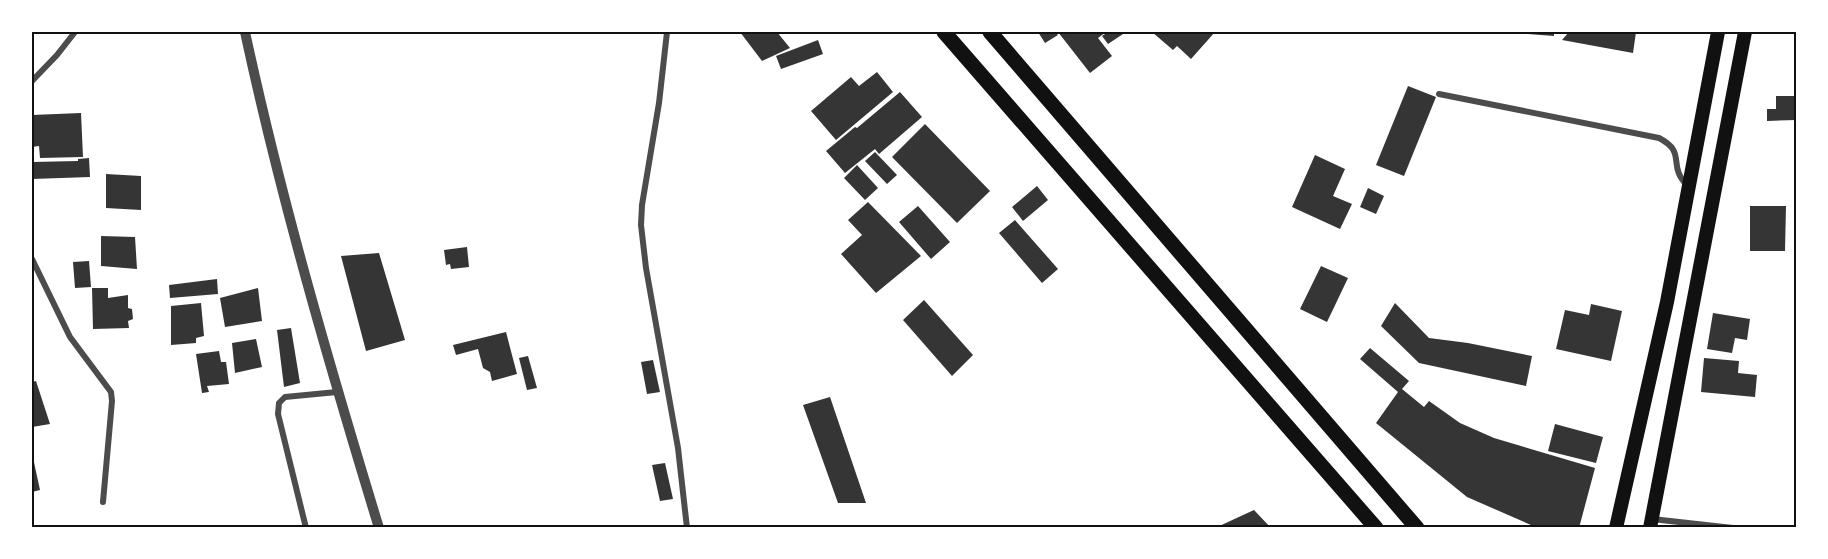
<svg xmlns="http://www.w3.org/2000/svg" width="1828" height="559" viewBox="0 0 1828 559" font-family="'PT Sans Narrow',sans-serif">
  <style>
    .building { fill: #353535 }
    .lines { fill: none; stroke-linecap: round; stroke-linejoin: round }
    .minor { stroke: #4c4c4c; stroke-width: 6 }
    .tertiary { stroke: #4c4c4c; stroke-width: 10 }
    .primary { stroke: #111; stroke-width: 14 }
    .trunk { stroke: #111; stroke-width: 15 }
    .neatline { fill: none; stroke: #111; stroke-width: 2 }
  </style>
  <rect width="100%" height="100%" fill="#fff"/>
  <!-- building -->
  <path class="building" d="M740,32H777L790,48L762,61Z
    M1038,32H1055L1058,35L1045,43Z
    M1058,32H1106L1098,38L1112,56L1090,73Z
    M1108,32H1126L1108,44L1102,36Z
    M1152,32H1215L1191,59L1177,46L1173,50Z
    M1528,32H1554V36L1528,34Z
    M1569,32H1636L1633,53L1562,40Z
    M818,40L823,54L781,69L776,56Z
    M877,72L893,92L836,140L811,111L851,77L859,86Z
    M1408,86L1436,97L1404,176L1376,165Z
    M900,92L922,117L879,154L875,149L845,173L826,151L855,127L857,128Z
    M1776,96H1796V120L1767,121V109H1776Z
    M81,113L83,157L40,158L39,146L32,147V115Z
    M925,124L990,191L957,223L892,157Z
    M875,152L897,175L887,184L865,161Z
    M1315,155L1345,169L1333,196L1352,204L1340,229L1292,207Z
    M89,158L90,177L32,179V162L78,161V159Z
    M857,165L878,188L865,200L844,178Z
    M106,174L141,176V210L106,208Z
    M1037,186L1048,200L1023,221L1012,207Z
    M1368,188L1384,196L1376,214L1360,207Z
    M868,202L921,256L876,293L841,254L862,235L848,220Z
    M918,206L950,242L931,259L899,222Z
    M1750,206H1786L1785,251H1750Z
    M1015,220L1058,269L1042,283L999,233Z
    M101,236L135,237L137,269L101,266Z
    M467,247L469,267L451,269L450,264L446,265L444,250Z
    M379,253L405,340L366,351L341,256Z
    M89,261L91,287L75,288L73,262Z
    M1321,266L1348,278L1327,322L1300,309Z
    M217,279L218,294L170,298L169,285Z
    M92,288H108V298L128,295V308L132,309L133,319L128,321L129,328L93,329Z
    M258,288L262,321L225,327L220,298Z
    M924,300L973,355L952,376L903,320Z
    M201,303L204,336L196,338V343L171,345V306Z
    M1395,303L1429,338L1468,343L1532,356L1526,386L1419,363L1381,326Z
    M1591,304L1622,311L1611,361L1556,349L1565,310L1589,315Z
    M1713,313L1750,319L1747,340L1735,338L1732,353L1707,349Z
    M291,328L300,383L284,387L277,330Z
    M506,332L517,374L492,381L490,372L483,368L478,349L456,355L453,345Z
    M256,339L262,367L235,373L232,343Z
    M1370,348L1409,381L1402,389L1424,407L1429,401L1460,423L1494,438L1595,468L1579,528H1538L1467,497L1376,423L1398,392L1360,359Z
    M219,351L221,362H226L229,384L207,386L209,392L202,393L196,354Z
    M528,356L537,388L527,390L519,358Z
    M1704,358L1739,361L1738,373L1757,375L1755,397L1701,392Z
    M653,360L660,392L647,394L641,362Z
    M36,381L50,424L32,427V382Z
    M830,397L866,503H838L803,405Z
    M1555,424L1603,437L1596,463L1548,451Z
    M32,453L40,490L32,492Z
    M665,463L673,499L660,501L652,465Z
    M1254,510L1271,528H1215Z"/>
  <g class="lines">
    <!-- minor -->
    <path class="minor" d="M667,32L659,103L642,205L641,225L646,268L678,448L687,528
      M32,81L57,55L75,32
      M1439,94L1659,138C1688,153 1666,165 1688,186
      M32,259L70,337L111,392L112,401L103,502
      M1652,519L1733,528
      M306,528L278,414L279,403L285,397L337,392"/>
    <!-- tertiary -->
    <path class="tertiary" d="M245,32C281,199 329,364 379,528"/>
    <!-- primary -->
    <path class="primary" d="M1616,528L1667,302L1718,32
      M1650,528L1745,32"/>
    <!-- trunk -->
    <path class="trunk" d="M944,32L1376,528
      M990,32L1417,528"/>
  </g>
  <!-- border -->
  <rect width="1828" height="559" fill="none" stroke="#ffffff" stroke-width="66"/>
  <rect x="33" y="33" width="1762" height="493" class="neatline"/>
</svg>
